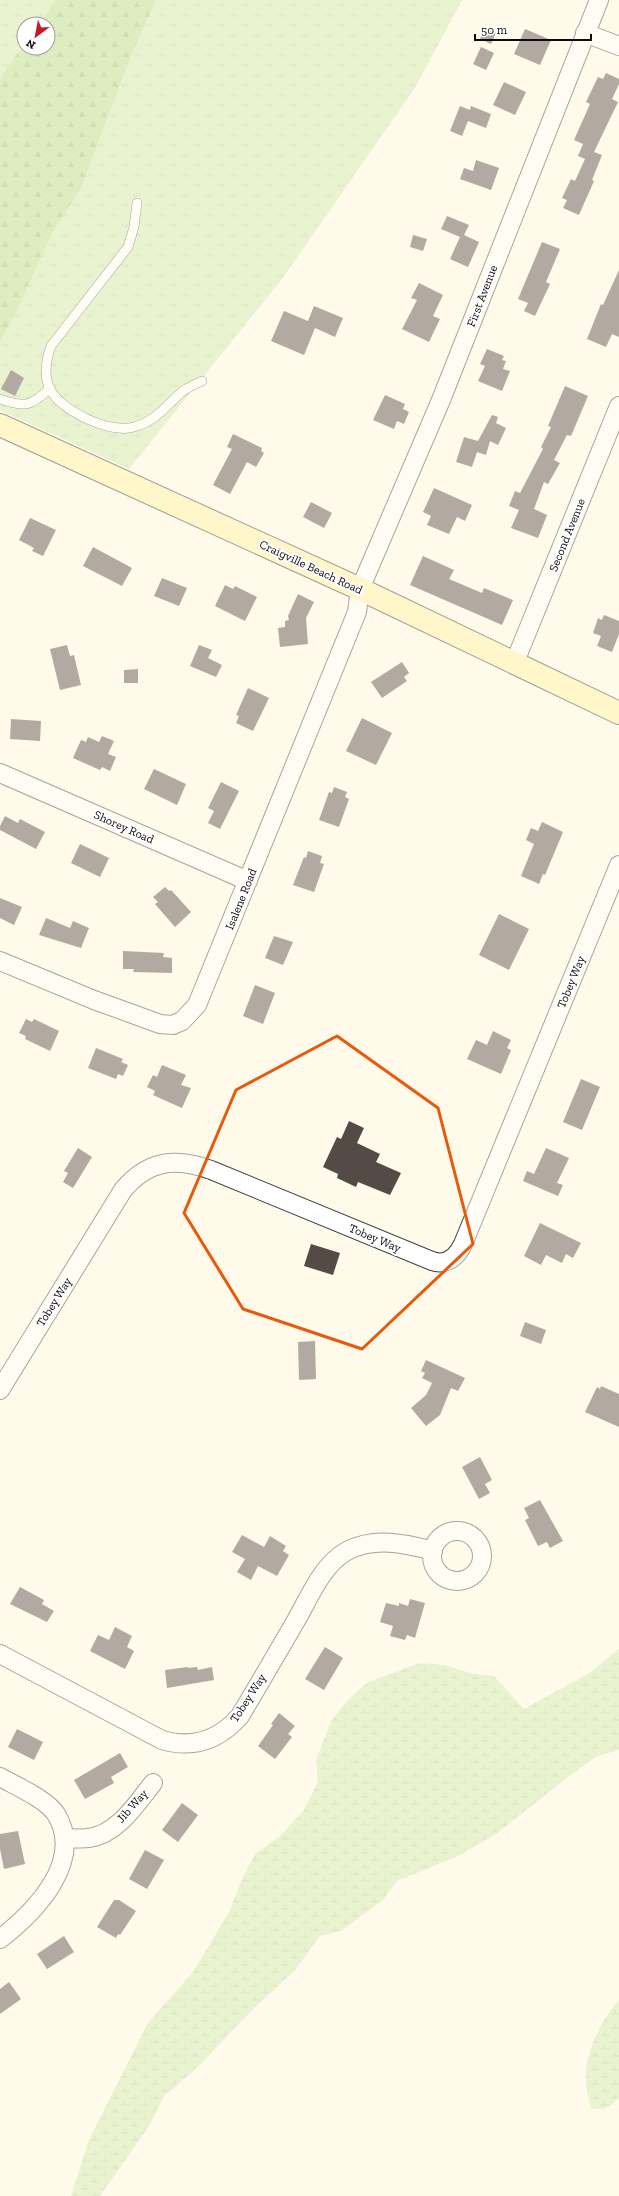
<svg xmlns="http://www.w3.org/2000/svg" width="619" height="2196" viewBox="0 0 619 2196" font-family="'Zilla Slab',serif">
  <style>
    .grass { fill: url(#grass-tufts); fill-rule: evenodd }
    .forest { fill: url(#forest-firs) }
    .wetland { fill: url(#wetland-marsh) }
    .building { fill: #544b47 }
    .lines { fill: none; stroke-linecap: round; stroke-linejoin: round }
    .service-casing { stroke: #3e3e3e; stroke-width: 10 }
    .minor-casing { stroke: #3e3e3e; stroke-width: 20 }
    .secondary-casing { stroke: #2d2d2d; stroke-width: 24 }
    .service { stroke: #fff; stroke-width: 9 }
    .minor { stroke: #fff; stroke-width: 18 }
    .secondary { stroke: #fff2a4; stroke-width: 22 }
    .marked { fill: none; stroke: #e8590c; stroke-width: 3; stroke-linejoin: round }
    .labels { text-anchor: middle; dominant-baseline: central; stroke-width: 4; stroke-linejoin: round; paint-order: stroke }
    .street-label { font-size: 12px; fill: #0b0b0b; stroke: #fff }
  </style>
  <defs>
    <pattern id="grass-tufts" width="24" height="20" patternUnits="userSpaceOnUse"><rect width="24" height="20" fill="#d1ecb0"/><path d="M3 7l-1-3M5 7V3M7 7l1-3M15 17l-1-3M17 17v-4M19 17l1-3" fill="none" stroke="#b2c996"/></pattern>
    <pattern id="forest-firs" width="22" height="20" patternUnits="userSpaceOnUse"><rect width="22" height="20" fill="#b5de8e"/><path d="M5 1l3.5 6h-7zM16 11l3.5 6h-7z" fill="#9abd79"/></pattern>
    <pattern id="wetland-marsh" width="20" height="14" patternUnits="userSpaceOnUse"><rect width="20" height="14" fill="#d1ecb0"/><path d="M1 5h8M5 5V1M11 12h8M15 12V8" fill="none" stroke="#b2c996"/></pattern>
  </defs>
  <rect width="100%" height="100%" fill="#fffae9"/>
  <!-- grass -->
  <path class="grass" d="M0,0H462L415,88L282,279L129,469L0,410ZM24,24H48V48H24Z"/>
  <!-- forest -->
  <path class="forest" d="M56,0H156L132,53L81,188L52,233L17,310L0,341V78L24,45V48H48V24H39Z"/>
  <!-- wetland -->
  <path class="wetland" d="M619,1649V1750L597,1756L568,1777L496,1834L456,1857L397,1881L383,1900L341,1931L320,1936L295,1970L244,2018L198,2067L164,2096L149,2126L100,2196H71L89,2140L148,2023L193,1972L229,1912L243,1877L255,1854L280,1836L303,1811L318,1782L316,1760L331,1721L347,1701L368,1682L420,1663L444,1665L473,1674L494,1676L524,1709L588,1674Z
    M619,2000V2097C612,2107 602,2111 591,2108C588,2096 585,2084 586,2071C588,2047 603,2018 619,2000Z"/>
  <!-- building -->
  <path class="building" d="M485,28L496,33L491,44L480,39Z
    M525,29L551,40L540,65L514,54Z
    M481,47L494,53L486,70L473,64Z
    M606,73L619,79V84L612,99L618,102L594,152L602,155L592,180L594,181L579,215L563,208L567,200L562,198L571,179L575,181L585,159L578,156L583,144L574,140L590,104L586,102L598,77L603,79Z
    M504,82L526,92L515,115L493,105Z
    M460,106L470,110L471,106L491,114L486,128L468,121L462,136L450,131Z
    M476,160L499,168L491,190L460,179L464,168L473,171Z
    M447,216L469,225L464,235L479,242L468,267L450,259L460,237L441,229Z
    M413,235L427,239L423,251L410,247Z
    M542,242L560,249L546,282L550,284L535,316L524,311L528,303L518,299Z
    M619,270V337L612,334L606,347L587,339L601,304L603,305Z
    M419,283L443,295L433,316L440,319L429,342L402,329L417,300L411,298Z
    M314,306L343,318L335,337L315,328L304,355L271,341L284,311L308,321Z
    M487,349L504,356L502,360L506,361L503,369L510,371L502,391L478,381L485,366L480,364Z
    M11,370L24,378L15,396L1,389Z
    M565,386L588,396L571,436L567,435L554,460L560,463L548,484L544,482L534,509L547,515L538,538L511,528L519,510L509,506L515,491L520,493L543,449L541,447L551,427L548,426Z
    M385,395L405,404L403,409L409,412L404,424L397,421L394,429L373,420Z
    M492,415L498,417L496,423L506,428L498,445L490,441L486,455L477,452L472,467L456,462L464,437L478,441Z
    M233,434L262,448L261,451L264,453L256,467L247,462L230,494L213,485L232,449L227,447Z
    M434,488L472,505L465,521L457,517L449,534L427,525L431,516L423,512Z
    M311,502L332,513L324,528L303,517Z
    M30,518L56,530L43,556L32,551L34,548L19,540Z
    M93,547L132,568L122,586L83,566Z
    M423,556L454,570L449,579L482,593L484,588L513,600L502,625L410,585Z
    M162,578L187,588L179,606L154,596Z
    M225,585L233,589L235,586L257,597L245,621L215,606Z
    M298,594L314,602L306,618L308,644L280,647L278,628L285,627V621L289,620L288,616Z
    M604,615L619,621V634L612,652L597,646L601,636L593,633L598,618L602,620Z
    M67,645L70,656L74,655L81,685L60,690L50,649Z
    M199,645L212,650L208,658L222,665L216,677L190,666Z
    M402,662L409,673L404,677L407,681L382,698L371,682Z
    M138,669V683H124V670Z
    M248,688L269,698L253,731L236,723L239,716L236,715Z
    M362,718L392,733L376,765L346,751Z
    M11,719L41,721L40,741L10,739Z
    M102,736L114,741L108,754L116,757L110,771L102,767L100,770L73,758L81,740L86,742L88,737L99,742Z
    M154,769L186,784L177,805L144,789Z
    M221,782L239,791L220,829L208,823L214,811L208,808Z
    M334,787L347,792L345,797L349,799L339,827L319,820L329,792L332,793Z
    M5,816L18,823L20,819L45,832L36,849L0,830V826Z
    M542,822L563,832L545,875L543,874L539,884L521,876L534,844L526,840L531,828L538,831Z
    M80,844L109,858L100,877L71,863Z
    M308,851L322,856L320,863L324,864L314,892L293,885L304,857L306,858Z
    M165,887L169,891L171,890L191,912L175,927L155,904L158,902L153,897Z
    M0,898L22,907L14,925L0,918Z
    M499,914L529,929L509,970L479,955Z
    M46,918L70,928L73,921L89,928L81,948L39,935Z
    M274,936L293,942L283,965L265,958Z
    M123,951L164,953L163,957L172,958V973L133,972L134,969H123Z
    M255,985L275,993L263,1024L243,1016Z
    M26,1019L32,1022L34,1019L59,1031L50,1051L25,1039L26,1036L19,1033Z
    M493,1031L511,1040L507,1048L511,1050L501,1074L467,1059L476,1040L487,1045Z
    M96,1048L123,1059L121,1062L128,1065L123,1076L118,1074L116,1079L88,1068Z
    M162,1065L186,1075L181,1085L191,1088L182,1108L153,1095L155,1091L147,1087L153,1075L157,1077Z
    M581,1079L600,1087L582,1130L563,1122Z
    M349,1121L364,1128L357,1143L380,1154L376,1162L401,1173L390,1195L358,1182L356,1187L337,1178L338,1174L323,1167L337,1137L341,1139Z
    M78,1148L92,1157L73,1188L63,1182L68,1173L64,1171Z
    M546,1148L569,1158L557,1183L563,1185L558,1196L523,1181L527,1171L534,1174Z
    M540,1223L581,1243L573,1258L566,1254L562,1263L546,1255L541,1265L524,1256Z
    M311,1244L340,1253L333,1275L304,1266Z
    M525,1322L546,1330L541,1344L520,1336Z
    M315,1341L316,1379L299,1380L298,1342Z
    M426,1360L465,1378L458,1391L451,1388L440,1415L426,1426L411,1408L426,1395L432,1383L422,1378L425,1373L421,1371Z
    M601,1386L619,1394V1427L585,1412L597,1387L600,1389Z
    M480,1457L492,1480L485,1484L490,1493L479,1499L462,1467Z
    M540,1500L563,1541L550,1548L547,1542L538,1546L525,1520L529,1518L524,1508Z
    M242,1535L264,1547L270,1536L286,1546L283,1551L289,1555L277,1576L258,1566L251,1580L237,1572L245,1559L232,1552Z
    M20,1587L44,1600L42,1604L54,1611L47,1622L10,1604Z
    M410,1599L425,1603L415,1638L407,1635L405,1640L390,1636L393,1626L380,1622L386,1603L399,1606V1603L408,1606Z
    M115,1627L132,1636L127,1647L134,1651L125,1669L90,1651L98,1635L109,1640Z
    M325,1647L343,1658L324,1690L305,1679Z
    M188,1667V1668L197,1667L198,1670L212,1667L214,1680L167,1688L165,1670Z
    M279,1713L295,1726L288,1734L292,1737L275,1759L258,1746L273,1725L271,1724Z
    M17,1729L43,1742L34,1760L8,1747Z
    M120,1753L128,1767L111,1777L114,1783L85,1799L74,1780Z
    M182,1803L198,1815L178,1842L162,1830Z
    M18,1831L25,1864L4,1869L0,1849V1834Z
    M145,1850L164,1860L147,1889L129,1879Z
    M114,1900H119L136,1911L120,1935L118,1934L116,1938L97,1927Z
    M64,1936L74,1952L47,1969L37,1954Z
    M9,1982L21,1999L0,2014V1989Z"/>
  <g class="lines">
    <defs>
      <path id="service" d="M137,203L134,227L128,247L51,346C46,360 43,377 51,391C63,412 111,434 134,427C158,420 165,406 183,391C188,387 196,384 202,381
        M0,399C25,408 32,406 50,388"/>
      <path id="minor" d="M585,33L619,46
        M514,664L619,406
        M0,773L248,881
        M0,961L94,1000L160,1024L173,1025L182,1021L197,1005L357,612L360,589L441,400L599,0
        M0,1390L123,1190C148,1160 176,1157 211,1170L432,1261C446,1266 457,1257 463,1244L619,865
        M432 1556a25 25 0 1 1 50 0a25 25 0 1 1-50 0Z
        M0,1654L162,1740C193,1749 219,1740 240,1716C258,1686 276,1655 294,1624C308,1601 321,1565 347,1551C374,1537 404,1543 433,1551
        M0,1777C16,1786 46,1799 56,1814C85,1861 35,1912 0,1939
        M65,1838C73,1838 81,1839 89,1838C118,1834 137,1803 153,1783"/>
      <path id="secondary" d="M0,425L360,589L619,713"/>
    </defs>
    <!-- service casing -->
    <use href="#service" class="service-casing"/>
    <!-- minor casing -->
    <use href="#minor" class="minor-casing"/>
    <!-- secondary casing -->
    <use href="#secondary" class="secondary-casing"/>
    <!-- service -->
    <use href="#service" class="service"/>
    <!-- minor -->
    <use href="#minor" class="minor"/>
    <!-- secondary -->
    <use href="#secondary" class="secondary"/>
  </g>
  <!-- marked area -->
  <path d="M0 0H619V2196H0ZM337,1036L438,1108L473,1244L362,1349L243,1309L184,1213L236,1090Z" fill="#fffae9" fill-opacity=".55" fill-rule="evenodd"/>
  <path class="marked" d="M337,1036L438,1108L473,1244L362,1349L243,1309L184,1213L236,1090Z"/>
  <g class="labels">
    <!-- street labels -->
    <g class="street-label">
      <text transform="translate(482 296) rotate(-69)">First Avenue</text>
      <text transform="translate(567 535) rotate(-68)">Second Avenue</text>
      <text transform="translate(311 567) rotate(25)">Craigville Beach Road</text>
      <text transform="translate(124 827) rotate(24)">Shorey Road</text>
      <text transform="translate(241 899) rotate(-68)">Isalene Road</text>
      <text transform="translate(571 982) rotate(-68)">Tobey Way</text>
      <text transform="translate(375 1238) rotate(23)">Tobey Way</text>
      <text transform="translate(54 1302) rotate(-58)">Tobey Way</text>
      <text transform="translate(248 1698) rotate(-57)">Tobey Way</text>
      <text transform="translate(132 1806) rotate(-48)">Jib Way</text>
    </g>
  </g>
  <!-- north arrow -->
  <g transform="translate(36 36) rotate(212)"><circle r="19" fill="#ffffff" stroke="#9d9d9d"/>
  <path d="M0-3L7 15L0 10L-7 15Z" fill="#c51927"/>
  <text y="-6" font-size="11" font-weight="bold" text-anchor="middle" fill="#0b0b0b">N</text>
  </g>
  <!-- scale -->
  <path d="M475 34v6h116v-6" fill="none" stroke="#0b0b0b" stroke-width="2"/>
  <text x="481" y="34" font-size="12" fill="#0b0b0b" stroke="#ffffff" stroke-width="3" paint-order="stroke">50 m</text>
</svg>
